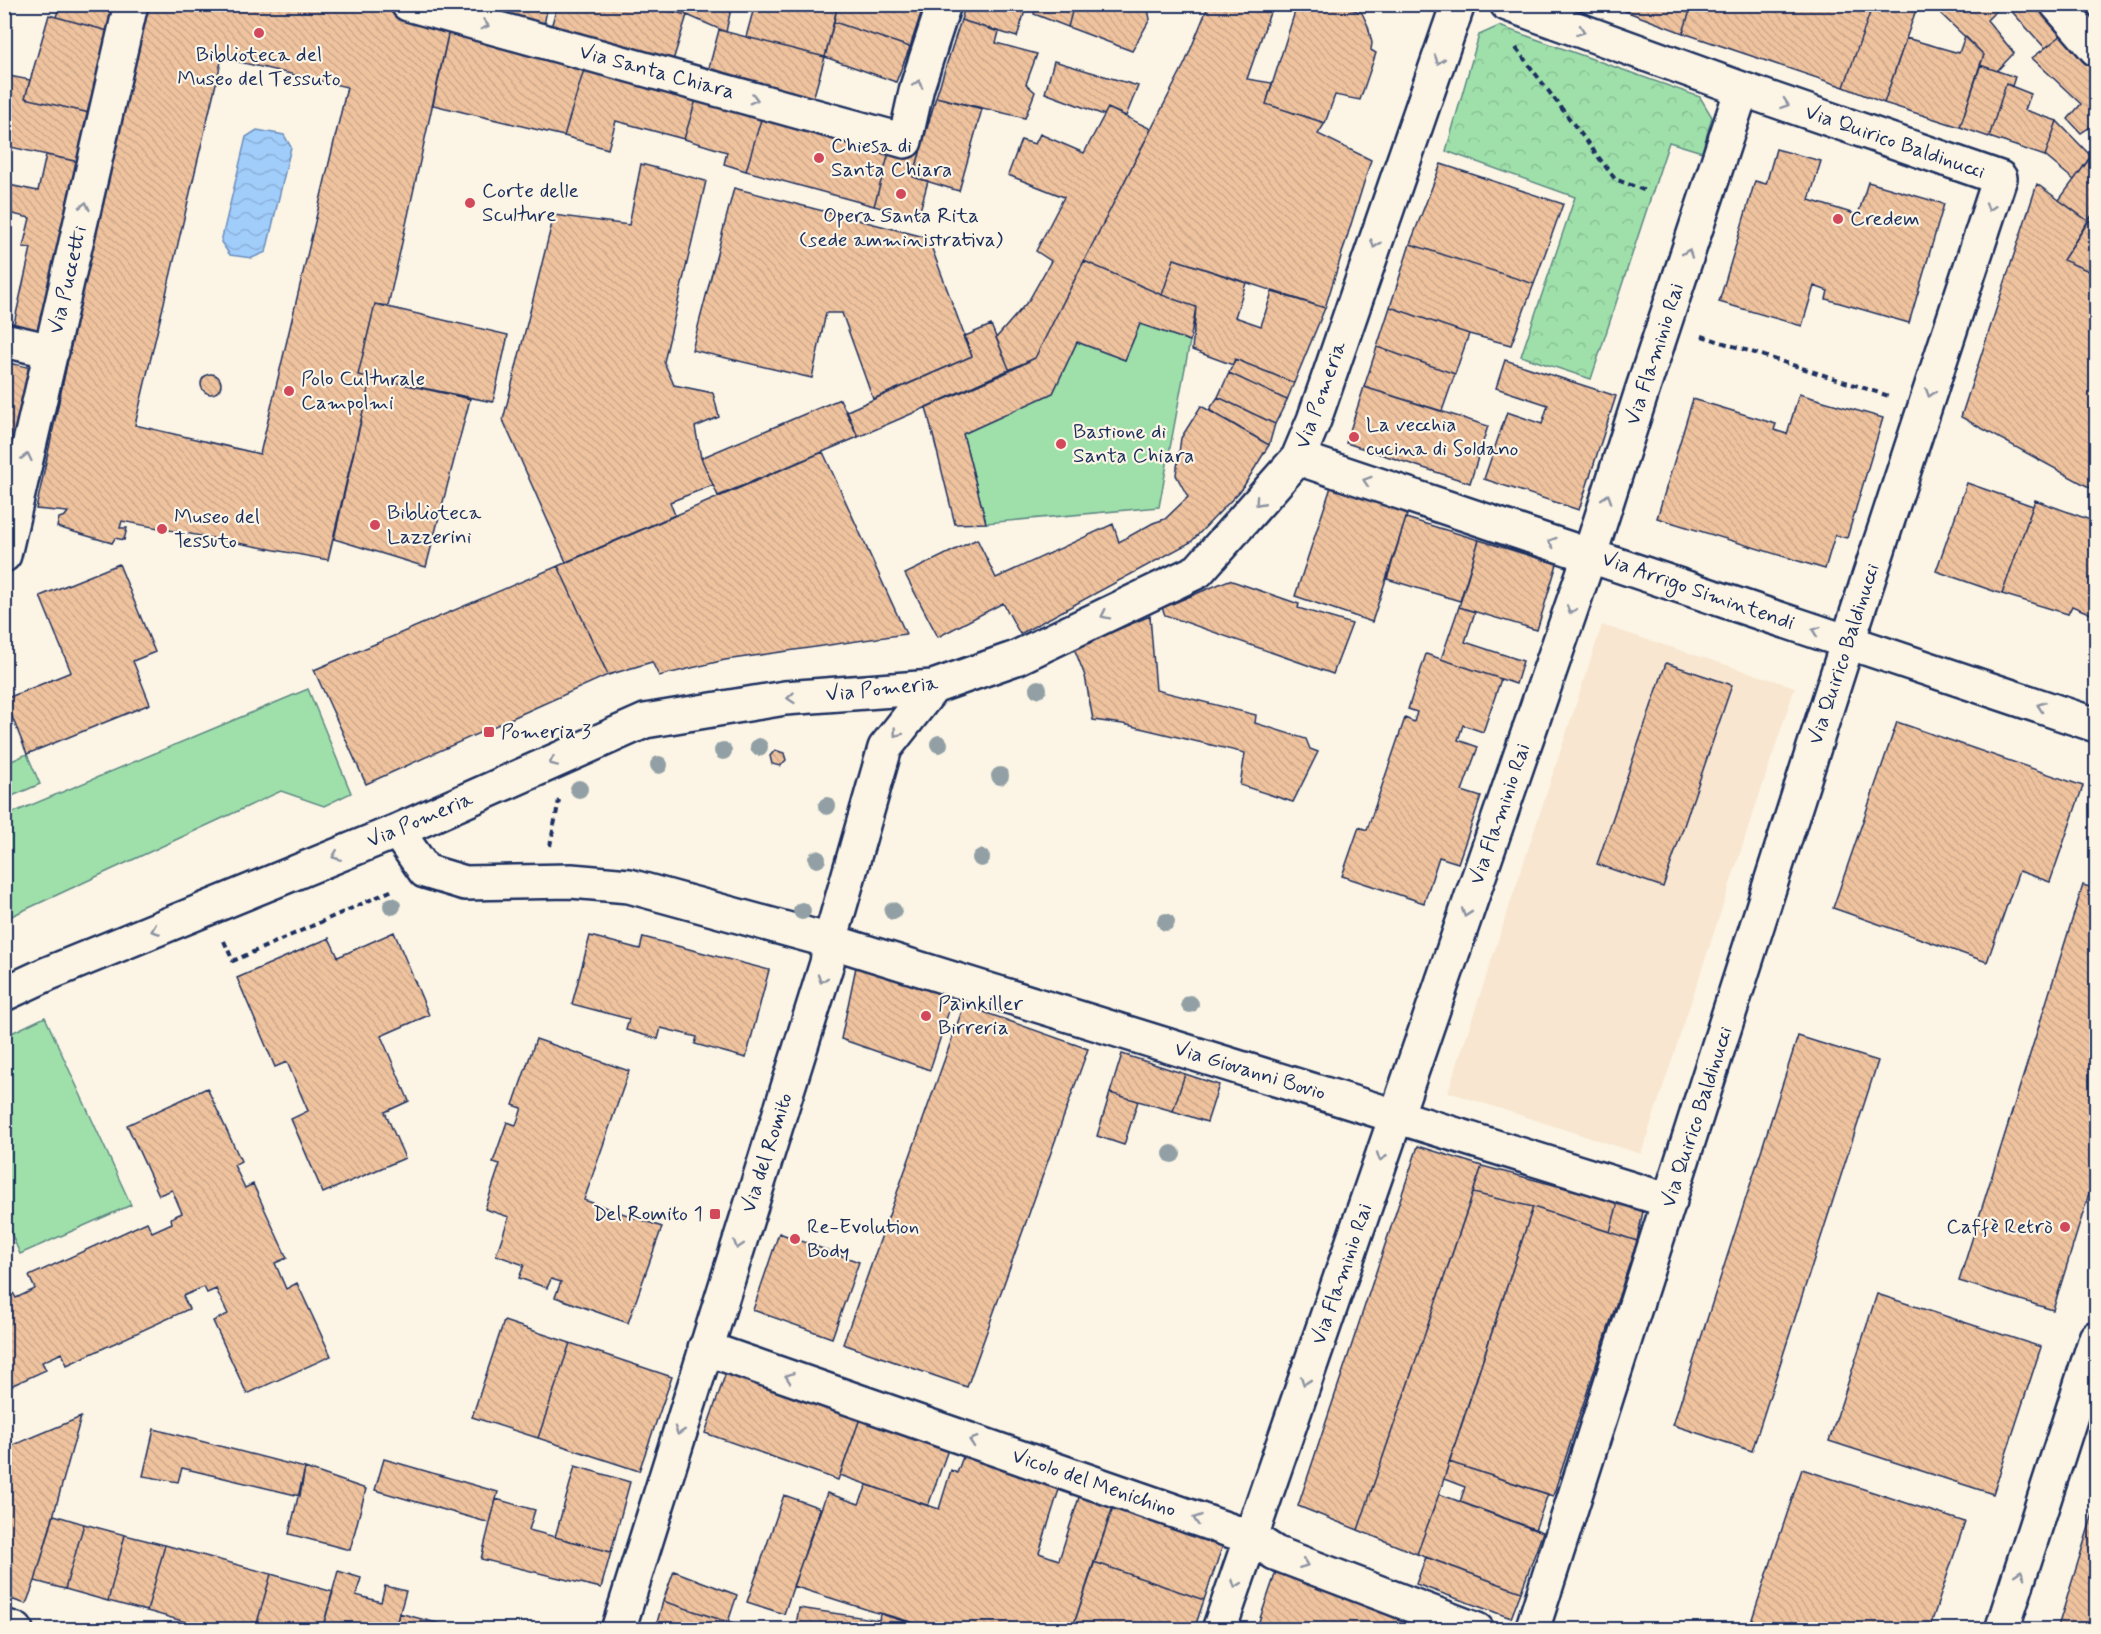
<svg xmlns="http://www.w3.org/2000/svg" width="2101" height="1634" viewBox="0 0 2101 1634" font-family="Mynerve,sans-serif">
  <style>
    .built { fill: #f8e6d0 }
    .green { fill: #9fe0aa; stroke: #5d8884; stroke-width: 1.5 }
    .forest { fill: url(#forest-crowns); stroke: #5d8884; stroke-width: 1.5 }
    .water { fill: url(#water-waves); stroke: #6b8ebc; stroke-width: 1.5 }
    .building { fill: url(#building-back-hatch); stroke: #1b2f5e; stroke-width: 1.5; fill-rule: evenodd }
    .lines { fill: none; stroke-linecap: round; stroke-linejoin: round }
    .minor-casing { stroke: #1b2f5e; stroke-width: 38 }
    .path { stroke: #1b2f5e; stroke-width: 4; stroke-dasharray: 6 4.5; stroke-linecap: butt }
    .minor { stroke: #fcf5e5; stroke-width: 33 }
    .tree { fill: #92a0a5 }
    .oneway { stroke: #8c92a2 }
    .poi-dot { fill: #d1495b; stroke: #fcf5e5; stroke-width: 2 }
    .labels { text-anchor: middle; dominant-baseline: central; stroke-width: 4.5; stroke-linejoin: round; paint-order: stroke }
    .poi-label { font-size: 21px; fill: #1b2f5e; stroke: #fcf5e5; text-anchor: start }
    .street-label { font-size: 21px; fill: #1b2f5e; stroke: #fcf5e5 }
  </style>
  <defs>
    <pattern id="forest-crowns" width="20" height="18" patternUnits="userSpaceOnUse" patternTransform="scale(1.5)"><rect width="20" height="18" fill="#9fe0aa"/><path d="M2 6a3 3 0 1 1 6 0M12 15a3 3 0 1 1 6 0" fill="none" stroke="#88c095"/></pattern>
    <pattern id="water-waves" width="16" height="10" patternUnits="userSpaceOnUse" patternTransform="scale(1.5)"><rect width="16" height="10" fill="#a1cdfb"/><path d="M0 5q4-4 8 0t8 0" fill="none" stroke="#8ab0da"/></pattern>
    <pattern id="building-back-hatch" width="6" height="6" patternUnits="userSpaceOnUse" patternTransform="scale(1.5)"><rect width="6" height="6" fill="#f0c39f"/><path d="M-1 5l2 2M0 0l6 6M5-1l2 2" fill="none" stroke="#cda88b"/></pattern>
  </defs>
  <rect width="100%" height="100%" fill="#fcf5e5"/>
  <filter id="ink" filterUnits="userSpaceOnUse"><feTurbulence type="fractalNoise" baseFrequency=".0167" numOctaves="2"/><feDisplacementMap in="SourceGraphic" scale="12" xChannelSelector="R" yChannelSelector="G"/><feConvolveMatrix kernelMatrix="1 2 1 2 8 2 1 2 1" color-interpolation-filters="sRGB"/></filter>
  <g filter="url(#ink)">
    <!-- built -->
    <path class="built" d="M1602,625L1795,687L1641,1154L1448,1092Z"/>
    <!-- green -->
    <path class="green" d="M1140,324L1190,341L1159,507L986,523L963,434L1053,393L1077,342L1125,360Z
      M308,689L351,793L324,806L281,791L5,919V816Z
      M27,754L40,784L5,799V764Z
      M45,1017L131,1205L20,1254L5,1219V1036Z"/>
    <!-- forest -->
    <path class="forest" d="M1499,26L1700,97L1712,117L1702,152L1669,142L1591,379L1521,356L1575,197L1446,151L1479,35Z"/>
    <!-- water -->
    <path class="water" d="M257,130L284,135L291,147L266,252L252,258L230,255L221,242L246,137Z"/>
    <!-- building -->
    <path class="building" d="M60,4H119L112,32L56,17Z
      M144,4H383L451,21L388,306L375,304L358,375L371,377L328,560L122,521L120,528H127L124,540L115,538L112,543L57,527L59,518L65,516L68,512L36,509ZM222,58L347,87L260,454L135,425Z
      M483,4H548L543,31L480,15Z
      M558,4H643L687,15L671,67L551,27Z
      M643,4H732L726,32L687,15Z
      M755,4H838L825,57L746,37Z
      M838,4H924L910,47L834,22Z
      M966,4H1017L1016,8L1025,11L1017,37L961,20Z
      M1036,4H1074L1068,27L1034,14Z
      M1074,4H1147L1150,19L1132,51L1068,27Z
      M1209,4H1273L1247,79L1272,83L1266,104L1325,123L1318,134L1371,160L1325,308L1174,259L1162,295L1084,261L1185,63Z
      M1324,4H1340L1362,13L1368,26L1372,43L1371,50L1376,53L1360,100L1335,95L1325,123L1266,104L1297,5L1321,10Z
      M1627,4H1692L1683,33L1625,11Z
      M1692,4L1828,5L1873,4L1844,87L1683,33Z
      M1873,4H1918L1884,103L1844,87Z
      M1951,4H2003L1987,20L2014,53L1997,71L1980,65L1984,55L1941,14Z
      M2005,4H2049L2070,29L2045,48Z
      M49,15L112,32L94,114L25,98Z
      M961,20L999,32L996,43L1037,54L1026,84L1035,92L1025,118L936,97Z
      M451,21L588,56L564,136L433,105Z
      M834,22L910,47L896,82L825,57Z
      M2070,29L2096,61V123L2081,133L2068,119L2081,104L2032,58Z
      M719,30L825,57L811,106L706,79Z
      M1965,36L1984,55L1960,127L1884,103L1906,38L1959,53Z
      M588,56L699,90L684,139L616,121L608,149L564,136Z
      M1054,61L1138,86L1126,116L1108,108L1104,115L1045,93Z
      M1980,65L2015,77L2012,86L2006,84L1989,137L1960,127Z
      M4,75L30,80L25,98L94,114L84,163L6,146L9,126L4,125Z
      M2006,84L2031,94L2025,110L2057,121L2045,156L1989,137Z
      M699,90L764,109L746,171L724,164L727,152L684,139Z
      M936,97L982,109L959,191L913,177Z
      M1108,108L1151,129L1035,358L1010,371L996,338L1029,300L1051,261L1036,251L1064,197L1008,175L1021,140L1035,144L1040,134L1084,153Z
      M764,109L891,146L874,206L746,171Z
      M2057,121L2091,156L2074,180L2045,156Z
      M891,146L920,153L913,177L928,181L918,218L874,206Z
      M1776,149L1821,161L1809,200L1858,215L1868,182L1944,204L1909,323L1826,299L1828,291L1814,286L1802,326L1719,302L1755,181L1766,184Z
      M2096,150V210L2088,221L2059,200Z
      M46,155L84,163L46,336L13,328L31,248L23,247L30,218L4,212V184L38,191Z
      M641,164L706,181L664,362L674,385L713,393L719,417L695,427L701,458L713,485L670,502L675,515L566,562L503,420L554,215L629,225Z
      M1441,164L1563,204L1534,284L1410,244Z
      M2037,184L2088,221L2063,260L2096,274V491L1961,417Z
      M734,188L928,238L972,356L873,399L842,313H826L812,378L692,350Z
      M2096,210V274L2063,260Z
      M1410,244L1534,284L1511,345L1469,334L1390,307Z
      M1174,259L1246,283L1235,317L1261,326L1272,292L1325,308L1294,383L1235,359L1233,365L1192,350L1196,307L1162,295Z
      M1084,261L1162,295L1196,307L1190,341L1140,324L1125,360L1077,342L1053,393L963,434L986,523L955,524L926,407L1035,358Z
      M375,304L508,335L493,402L358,375Z
      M1390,307L1469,334L1455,374L1377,347Z
      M991,325L1010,371L858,437L847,411L972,356L963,337Z
      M1377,347L1455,374L1442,411L1364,387Z
      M1235,359L1294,383L1287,400L1229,373Z
      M1505,360L1616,396L1579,510L1484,479L1507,412L1542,424L1548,405L1496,388Z
      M4,362L37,369L11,477L4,475Z
      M1229,373L1287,400L1275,424L1218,397Z
      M201 384a10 10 0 1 1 20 0a10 10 0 1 1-20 0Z
      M371,377L470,399L426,567L334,539Z
      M1364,387L1488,426L1470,483L1346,443Z
      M1799,394L1883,418L1847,538L1835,535L1825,569L1657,518L1693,399L1776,424L1774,430L1787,434Z
      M1218,397L1275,424L1269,445L1209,410Z
      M840,399L858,437L718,496L701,458Z
      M1201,406L1269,445L1242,489L1191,542L1020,634L1003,603L938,637L905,574L977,539L996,578L1113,524L1119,542L1153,523L1165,519L1188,497L1176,475L1181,438Z
      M823,452L906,634L725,660L659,676L652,662L608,675L558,566Z
      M1967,483L2033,506L2002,594L1936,571Z
      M1331,487L1408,512L1372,622L1295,596Z
      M2035,500L2096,522V616L2072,606L2068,614L2002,594Z
      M1406,518L1479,540L1460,601L1387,579Z
      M1479,540L1557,564L1537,630L1459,607Z
      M119,564L155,652L133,661L150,704L27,754L5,699L71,672L40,596Z
      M558,566L608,675L366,784L314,670Z
      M1229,580L1299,604L1298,608L1352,624L1333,674L1165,615L1162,608Z
      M1459,607L1475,612L1465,642L1523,661L1516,684L1441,659Z
      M1150,616L1156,690L1256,715L1255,723L1306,739L1310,749L1318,752L1293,802L1240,785L1245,753L1123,724L1093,720L1085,676L1074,648Z
      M1426,654L1501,679L1483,732L1463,725L1458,740L1478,747L1462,791L1481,797L1458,863L1439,857L1424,903L1342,876L1359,827L1367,830L1405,718L1414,722L1417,712L1408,709Z
      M1666,663L1732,685L1663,887L1597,864Z
      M1897,722L2083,786L2050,882L2019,871L1987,962L1833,908Z
      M775,750L784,753L786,760L780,766L772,764L770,756Z
      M2083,885L2096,889V1171L2053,1310L1959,1281Z
      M394,932L429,1015L381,1036L409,1101L385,1112L405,1158L323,1193L291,1119L308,1111L287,1062L275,1067L237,978L329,938L338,957Z
      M590,936L640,949L643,937L769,970L746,1058L695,1044L697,1037L661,1028L658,1039L626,1030L629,1019L572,1004Z
      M856,967L953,998L930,1070L841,1039Z
      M964,1005L1088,1049L967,1387L843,1344Z
      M1798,1036L1878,1061L1752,1451L1673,1425Z
      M536,1039L629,1071L584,1200L662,1227L628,1323L555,1297L561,1282L551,1279L547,1288L519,1278L524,1265L496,1255L509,1217L485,1209L500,1164L493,1162L507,1122L516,1125L522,1108L513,1105Z
      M1122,1054L1185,1074L1173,1111L1110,1093Z
      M1185,1074L1219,1085L1207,1122L1173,1111Z
      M207,1088L241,1161L234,1165L245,1188L253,1184L287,1258L275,1263L286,1289L297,1283L331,1356L247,1394L213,1321L228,1314L216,1289L207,1293L204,1287L183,1296L189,1309L67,1365L62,1353L42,1362L46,1370L4,1389V1292L11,1289L16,1298L35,1289L29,1276L147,1222L152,1232L172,1223L171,1218L182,1213L172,1190L159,1195L127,1125Z
      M1110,1093L1138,1101L1124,1145L1097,1136Z
      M1418,1146L1482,1166L1358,1530L1298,1506Z
      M1482,1166L1618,1202L1610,1232L1533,1207L1473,1193Z
      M1473,1193L1533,1207L1439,1494L1417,1554L1358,1530Z
      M1618,1202L1643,1211L1637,1241L1610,1232Z
      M1533,1207L1637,1241L1553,1496L1449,1462Z
      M779,1233L859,1262L832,1338L753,1310Z
      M1877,1294L2041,1347L1993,1494L1829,1441Z
      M504,1321L570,1343L538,1438L472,1417Z
      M570,1343L672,1377L639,1471L538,1438Z
      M729,1364L863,1410L838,1480L705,1433Z
      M863,1410L951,1441L928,1506L840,1475Z
      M81,1417L35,1581L26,1604L4,1597V1449Z
      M154,1429L305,1468L300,1496L182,1468L178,1482L143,1476Z
      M967,1446L1062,1480L1039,1553L1059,1560L1082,1488L1116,1498L1072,1630H931L793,1586L827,1493L859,1504L867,1485L939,1509L951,1470L957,1473Z
      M384,1459L498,1492L490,1523L375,1490Z
      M1449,1462L1548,1494L1535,1530L1460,1502L1465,1487L1444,1479Z
      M575,1466L630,1482L611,1552L555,1537Z
      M305,1468L366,1489L350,1550L289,1534Z
      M1802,1469L1965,1522L1929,1630L1749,1628Z
      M1439,1494L1543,1532L1521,1592L1417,1554Z
      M784,1495L820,1508L784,1614L747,1602Z
      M1116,1498L1226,1536L1204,1600L1094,1562Z
      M496,1499L535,1510L529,1530L611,1552L601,1588L481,1559Z
      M2096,1504V1630H2057Z
      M54,1515L84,1524L65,1589L35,1581Z
      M84,1524L125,1535L108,1601L65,1589Z
      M125,1535L165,1545L147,1611L108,1601Z
      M165,1545L271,1574L255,1630H214L147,1611Z
      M1426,1557L1521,1592L1511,1618L1416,1584Z
      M1094,1562L1204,1600L1194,1630H1072Z
      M1279,1563L1462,1630H1256Z
      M338,1571L361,1578L356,1595L381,1602L385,1586L406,1591L395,1630H322Z
      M674,1571L737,1595L728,1622L663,1601Z
      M271,1574L333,1592L322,1630H255Z
      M663,1601L737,1625L736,1630H655Z
      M799,1608L879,1620L880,1613L908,1621L907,1630H795Z
      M399,1613L459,1629L395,1630Z
      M908,1621L931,1630H907Z"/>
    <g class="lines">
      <defs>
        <path id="minor" d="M408,4L905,141L917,87L944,4
          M1507,4L1742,89L2000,178L1848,641L1532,1630
          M2057,4L2096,49
          M4,340L52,351
          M1298,458L2096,725
          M4,555L131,4
          M397,831L425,871L465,883L571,881L629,886L830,941L1670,1201
          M4,994L47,974L397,831L645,721L785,698L933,687L1016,658L1198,571L1298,458L1314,420L1458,4
          M705,1348L1252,1538L1275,1553L1477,1630
          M4,1626L16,1630
          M618,1630L827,963L830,941L885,748L933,687
          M1219,1630L1590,554L1642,391L1742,89
          M2002,1630L2096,1338"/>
      </defs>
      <!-- minor casing -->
      <use href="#minor" class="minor-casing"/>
      <!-- path -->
      <path class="path" d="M1516,48L1615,179L1646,191
        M1702,336L1889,396
        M550,846L559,800
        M224,941L233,961L395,889"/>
      <!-- minor -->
      <use href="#minor" class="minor"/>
    </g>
    <!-- trees -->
    <g class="tree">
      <circle cx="1038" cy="689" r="9"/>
      <circle cx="939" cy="744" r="9"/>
      <circle cx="759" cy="747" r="9"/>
      <circle cx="723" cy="751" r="9"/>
      <circle cx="659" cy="765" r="9"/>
      <circle cx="1000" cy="776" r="9"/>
      <circle cx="579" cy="789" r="9"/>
      <circle cx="827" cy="806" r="9"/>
      <circle cx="981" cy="858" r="9"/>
      <circle cx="817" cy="859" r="9"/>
      <circle cx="392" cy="906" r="9"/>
      <circle cx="802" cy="911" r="9"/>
      <circle cx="893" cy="911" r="9"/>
      <circle cx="1166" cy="922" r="9"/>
      <circle cx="1190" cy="1004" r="9"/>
      <circle cx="1172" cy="1154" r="9"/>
    </g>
    <!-- one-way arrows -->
    <defs><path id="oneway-chevron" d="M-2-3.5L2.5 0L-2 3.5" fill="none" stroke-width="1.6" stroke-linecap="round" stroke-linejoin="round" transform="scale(1.5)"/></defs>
    <g class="oneway">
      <use href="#oneway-chevron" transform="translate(485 25) rotate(15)"/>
      <use href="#oneway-chevron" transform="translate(1581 31) rotate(20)"/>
      <use href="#oneway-chevron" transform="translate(1439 60) rotate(109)"/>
      <use href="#oneway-chevron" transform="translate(918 84) rotate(-74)"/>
      <use href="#oneway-chevron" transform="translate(754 99) rotate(15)"/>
      <use href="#oneway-chevron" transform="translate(1785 104) rotate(19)"/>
      <use href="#oneway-chevron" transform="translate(85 206) rotate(-77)"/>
      <use href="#oneway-chevron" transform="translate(1990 207) rotate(108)"/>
      <use href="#oneway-chevron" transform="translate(1375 244) rotate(109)"/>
      <use href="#oneway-chevron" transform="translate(1688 253) rotate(-71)"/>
      <use href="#oneway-chevron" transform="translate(1930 393) rotate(108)"/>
      <use href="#oneway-chevron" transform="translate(27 457) rotate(-77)"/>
      <use href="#oneway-chevron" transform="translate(1367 481) rotate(-162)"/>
      <use href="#oneway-chevron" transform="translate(1607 498) rotate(-72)"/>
      <use href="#oneway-chevron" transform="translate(1259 502) rotate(132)"/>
      <use href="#oneway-chevron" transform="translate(1552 542) rotate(-162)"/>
      <use href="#oneway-chevron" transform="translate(1571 610) rotate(109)"/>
      <use href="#oneway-chevron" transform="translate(1105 615) rotate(154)"/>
      <use href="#oneway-chevron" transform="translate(1816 631) rotate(-161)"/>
      <use href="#oneway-chevron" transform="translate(791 698) rotate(175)"/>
      <use href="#oneway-chevron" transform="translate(2041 706) rotate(-161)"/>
      <use href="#oneway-chevron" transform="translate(897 733) rotate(128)"/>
      <use href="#oneway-chevron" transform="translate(553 762) rotate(156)"/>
      <use href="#oneway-chevron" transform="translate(336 856) rotate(158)"/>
      <use href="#oneway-chevron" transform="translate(1466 913) rotate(109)"/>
      <use href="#oneway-chevron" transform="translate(155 930) rotate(158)"/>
      <use href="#oneway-chevron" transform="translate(822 979) rotate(108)"/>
      <use href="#oneway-chevron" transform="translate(1381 1157) rotate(109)"/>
      <use href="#oneway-chevron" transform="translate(738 1245) rotate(108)"/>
      <use href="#oneway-chevron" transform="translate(789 1377) rotate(-161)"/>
      <use href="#oneway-chevron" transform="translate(1305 1381) rotate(109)"/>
      <use href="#oneway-chevron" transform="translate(679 1431) rotate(107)"/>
      <use href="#oneway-chevron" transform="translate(973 1441) rotate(-161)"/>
      <use href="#oneway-chevron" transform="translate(1197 1519) rotate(-161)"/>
      <use href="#oneway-chevron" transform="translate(1304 1564) rotate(21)"/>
      <use href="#oneway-chevron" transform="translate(2020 1574) rotate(-73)"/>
      <use href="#oneway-chevron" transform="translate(1236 1584) rotate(110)"/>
    </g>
  </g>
  <!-- markers -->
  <g class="poi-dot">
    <circle cx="259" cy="33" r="6"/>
    <circle cx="819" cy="158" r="6"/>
    <circle cx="901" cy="194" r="6"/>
    <circle cx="470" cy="203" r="6"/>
    <circle cx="1838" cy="219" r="6"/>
    <circle cx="289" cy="391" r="6"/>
    <circle cx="1354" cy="437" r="6"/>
    <circle cx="1061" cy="444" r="6"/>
    <circle cx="375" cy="525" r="6"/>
    <circle cx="162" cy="529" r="6"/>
    <rect x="483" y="726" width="12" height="12" rx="3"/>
    <circle cx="926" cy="1016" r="6"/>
    <rect x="709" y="1208" width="12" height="12" rx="3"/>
    <circle cx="2065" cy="1227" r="6"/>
    <circle cx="795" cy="1239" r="6"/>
  </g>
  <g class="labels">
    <!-- poi labels -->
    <g class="poi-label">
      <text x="259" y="55" text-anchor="middle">Biblioteca del<tspan x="259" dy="24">Museo del Tessuto</tspan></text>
      <text x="831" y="146">Chiesa di<tspan x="831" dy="24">Santa Chiara</tspan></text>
      <text x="482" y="191">Corte delle<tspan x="482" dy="24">Sculture</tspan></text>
      <text x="901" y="216" text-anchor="middle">Opera Santa Rita<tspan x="901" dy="24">(sede amministrativa)</tspan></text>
      <text x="1850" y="219">Credem</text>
      <text x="301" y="379">Polo Culturale<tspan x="301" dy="24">Campolmi</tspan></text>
      <text x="1366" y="425">La vecchia<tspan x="1366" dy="24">cucina di Soldano</tspan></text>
      <text x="1073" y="432">Bastione di<tspan x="1073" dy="24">Santa Chiara</tspan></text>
      <text x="387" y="513">Biblioteca<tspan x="387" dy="24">Lazzerini</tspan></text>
      <text x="174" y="517">Museo del<tspan x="174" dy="24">Tessuto</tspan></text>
      <text x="501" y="732">Pomeria 3</text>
      <text x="938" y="1004">Painkiller<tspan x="938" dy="24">Birreria</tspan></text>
      <text x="703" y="1214" text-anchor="end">Del Romito 1</text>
      <text x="807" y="1227">Re-Evolution<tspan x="807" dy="24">Body</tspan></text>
      <text x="2053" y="1227" text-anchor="end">Caffè Retrò</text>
    </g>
    <!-- street labels -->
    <g class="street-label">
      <text transform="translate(657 72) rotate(15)">Via Santa Chiara</text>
      <text transform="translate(1895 142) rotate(19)">Via Quirico Baldinucci</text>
      <text transform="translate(68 280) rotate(-77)">Via Puccetti</text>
      <text transform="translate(1655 354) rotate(-72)">Via Flaminio Rai</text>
      <text transform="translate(1321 395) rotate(-70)">Via Pomeria</text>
      <text transform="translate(1698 591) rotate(19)">Via Arrigo Simintendi</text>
      <text transform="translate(1844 654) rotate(-72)">Via Quirico Baldinucci</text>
      <text transform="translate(882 689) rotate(-6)">Via Pomeria</text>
      <text transform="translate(1500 814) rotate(-71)">Via Flaminio Rai</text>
      <text transform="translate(420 820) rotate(-23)">Via Pomeria</text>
      <text transform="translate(1250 1071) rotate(17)">Via Giovanni Bovio</text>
      <text transform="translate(1697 1117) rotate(-72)">Via Quirico Baldinucci</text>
      <text transform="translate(767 1153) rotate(-72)">Via del Romito</text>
      <text transform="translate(1342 1274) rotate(-71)">Via Flaminio Rai</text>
      <text transform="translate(1094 1483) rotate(19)">Vicolo del Menichino</text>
    </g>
  </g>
  <!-- margin -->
  <rect width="2101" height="1634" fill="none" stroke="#fcf5e5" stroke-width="24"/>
  <rect x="12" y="12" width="2077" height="1610" fill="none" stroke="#1b2f5e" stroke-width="2" filter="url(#ink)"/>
</svg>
